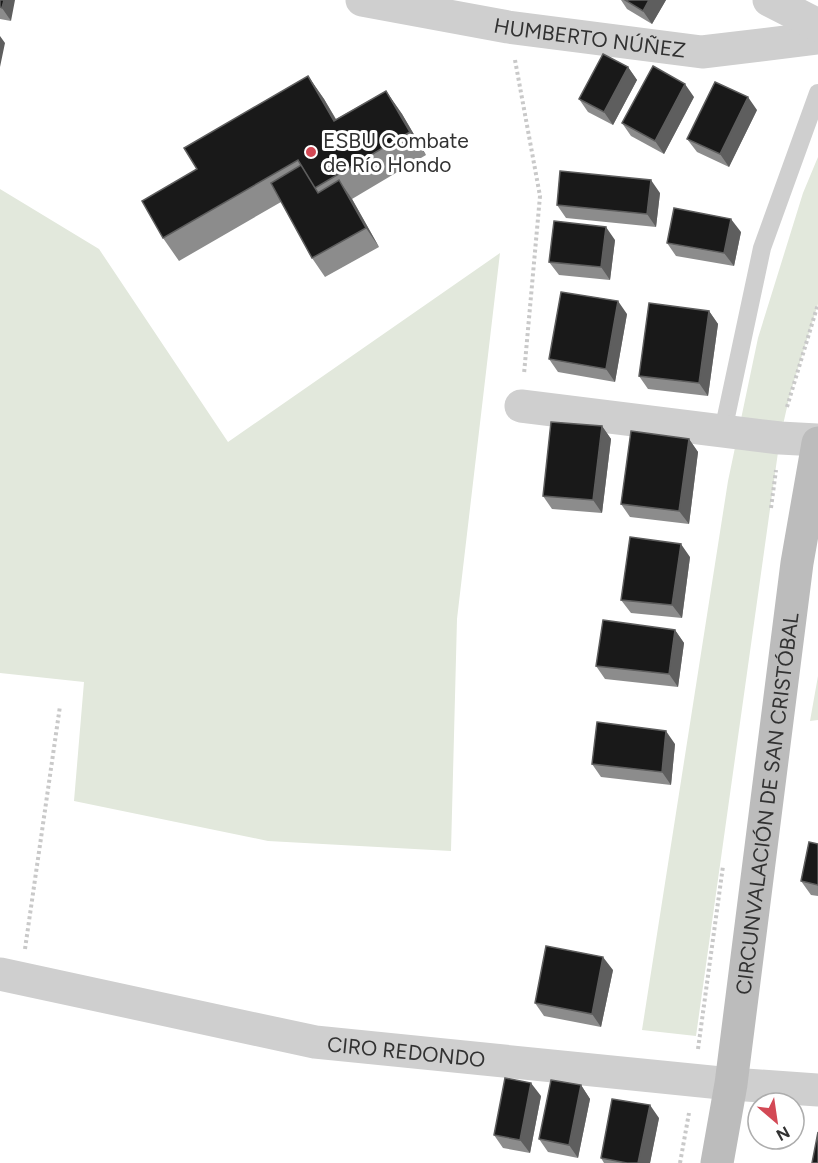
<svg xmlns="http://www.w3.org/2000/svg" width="818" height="1163" viewBox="0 0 818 1163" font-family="Figtree,sans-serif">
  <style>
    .green { fill: #e2e8dc }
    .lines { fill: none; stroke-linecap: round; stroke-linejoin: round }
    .path { stroke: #c9c9c9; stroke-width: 4; stroke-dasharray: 3 3; stroke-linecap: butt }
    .service { stroke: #cfcfcf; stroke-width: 18 }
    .minor { stroke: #cfcfcf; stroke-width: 33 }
    .tertiary { stroke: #cfcfcf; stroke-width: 33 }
    .secondary { stroke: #bcbcbc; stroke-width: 33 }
    .wall { fill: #8c8c8c }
    .shaded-wall { fill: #5e5e5e }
    .building { fill: #191919; stroke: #5e5e5e; stroke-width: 1.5 }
    .poi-dot { fill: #d34955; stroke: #fff; stroke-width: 2 }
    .labels { text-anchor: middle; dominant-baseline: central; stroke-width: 6; stroke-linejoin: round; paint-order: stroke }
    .street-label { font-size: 21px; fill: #323232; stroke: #fff }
    .poi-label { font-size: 21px; fill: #323232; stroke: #fff; text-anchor: start }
  </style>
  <rect width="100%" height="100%" fill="#fff"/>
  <!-- green -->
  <path class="green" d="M818,157V304L790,394L780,438L696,1036L642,1030L728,481L758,338L803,193Z
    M0,189L99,249L228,442L500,253L457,619L451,851L268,841L74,801L84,682L0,673Z
    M818,676V720L810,721Z"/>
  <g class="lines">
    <!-- path -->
    <path class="path" d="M515,60L540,196L524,374
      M787,407L818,304
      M771,508L776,470
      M25,949L60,706
      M698,1049L723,866
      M680,1163L689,1113"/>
    <!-- service -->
    <path class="service" d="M723,431L762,248L818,93"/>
    <!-- minor -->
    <g class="minor">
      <path id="s1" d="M362,0L508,27L702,52L818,38"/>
      <path d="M769,0L818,25"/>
      <path d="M521,406L780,438L818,440"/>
      <path d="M731,1084L818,1090"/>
    </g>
    <!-- tertiary -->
    <path class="tertiary" id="s2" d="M0,974L315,1042L731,1084"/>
    <!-- secondary -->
    <path class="secondary" id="s3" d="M717,1163L731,1084L797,563L818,443"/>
  </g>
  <!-- wall -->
  <path class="wall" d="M0,0L11,21L0,19Z
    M621,0H666L652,24L627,9Z
    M628,67L637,80L613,125L588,112L579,99Z
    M308,76L324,99L336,119L386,91L402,114L426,155L352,199L379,247L325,277L312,258L281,202L179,261L163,238L197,169Z
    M694,97L664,154L631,136L622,123Z
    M757,110L729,167L697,152L687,139Z
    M660,193L656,227L566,218L557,205Z
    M741,232L734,266L676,256L667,243Z
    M615,240L610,280L559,275L549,262Z
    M709,311L718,324L708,396L648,389L639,376Z
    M627,314L615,382L558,372L549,359Z
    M602,426L611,439L602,513L552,509L543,496Z
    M689,439L698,452L689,524L630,517L621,504Z
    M690,557L682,618L631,613L621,600Z
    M675,630L684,643L678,687L605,679L596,666Z
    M675,744L671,785L601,777L592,764Z
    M818,844V896L811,895L801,881Z
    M613,970L601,1027L544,1016L535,1003Z
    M581,1085L590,1099L578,1158L548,1152L539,1139Z
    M541,1096L530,1153L503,1148L494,1135Z
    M659,1118L650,1163H604L601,1158Z"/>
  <!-- shaded-wall -->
  <path class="shaded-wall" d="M4,0H15L11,21L2,8Z
    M649,0H666L652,24L643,11Z
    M0,36L5,43L0,67Z
    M628,67L637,80L613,125L604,112Z
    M308,76L324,99L350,144L334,121Z
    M685,84L694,97L664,154L655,141Z
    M386,91L402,114L426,155L410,132Z
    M748,97L757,110L729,167L720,154Z
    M339,180L352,199L379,247L366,228Z
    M651,180L660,193L656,227L647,214Z
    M731,219L741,232L734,266L724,253Z
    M606,227L615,240L610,280L601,267Z
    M618,301L627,314L615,382L606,369Z
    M709,311L718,324L708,396L699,383Z
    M602,426L611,439L602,513L593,500Z
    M689,439L698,452L689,524L679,511Z
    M681,544L690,557L682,618L672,605Z
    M675,630L684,643L678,687L669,674Z
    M666,731L675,744L671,785L662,772Z
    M603,957L613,970L601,1027L592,1014Z
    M531,1083L541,1096L530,1153L520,1140Z
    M581,1085L590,1099L578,1158L569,1145Z
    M650,1105L659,1118L650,1163H638Z"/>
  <!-- building -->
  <path class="building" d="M0,0H4L2,8L0,7Z
    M625,0H649L643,11Z
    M603,54L628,67L604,112L579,99Z
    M653,66L685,84L655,141L622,123Z
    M308,76L334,121L386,91L410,132L315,188L298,160L163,238L142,201L197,169L184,148Z
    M715,82L748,97L720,154L687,139Z
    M301,165L318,193L339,180L366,228L312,258L271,183Z
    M560,171L651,180L647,214L557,205Z
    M674,208L731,219L724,253L667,243Z
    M554,221L606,227L601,267L549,262Z
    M561,292L618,301L606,369L549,359Z
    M649,303L709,311L699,383L639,376Z
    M551,422L602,426L593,500L543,496Z
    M631,431L689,439L679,511L621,504Z
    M630,537L681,544L672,605L621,600Z
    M603,620L675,630L669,674L596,666Z
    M597,722L666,731L662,772L592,764Z
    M809,842L818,844V885L801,881Z
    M546,946L603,957L592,1014L535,1003Z
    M505,1078L531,1083L520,1140L494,1135Z
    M551,1080L581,1085L569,1145L539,1139Z
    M612,1099L650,1105L638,1163H627L601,1158Z
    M818,1132V1163H812Z"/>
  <!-- markers -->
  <circle class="poi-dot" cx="311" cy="152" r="6"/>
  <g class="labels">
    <!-- street labels -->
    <g class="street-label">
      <text stroke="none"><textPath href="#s1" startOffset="231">HUMBERTO NÚÑEZ</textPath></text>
      <text stroke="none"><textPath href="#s3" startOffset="363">CIRCUNVALACIÓN DE SAN CRISTÓBAL</textPath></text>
      <text stroke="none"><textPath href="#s2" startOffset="414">CIRO REDONDO</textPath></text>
    </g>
    <!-- poi labels -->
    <g class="poi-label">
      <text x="323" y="140">ESBU Combate<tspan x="323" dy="24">de Río Hondo</tspan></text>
    </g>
  </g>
  <!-- north arrow -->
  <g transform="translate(776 1121) rotate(151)"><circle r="28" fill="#ffffff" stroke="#adadad" stroke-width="1.5"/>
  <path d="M0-4.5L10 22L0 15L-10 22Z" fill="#d34955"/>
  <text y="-9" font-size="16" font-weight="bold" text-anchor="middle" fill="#323232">N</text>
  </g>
</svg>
